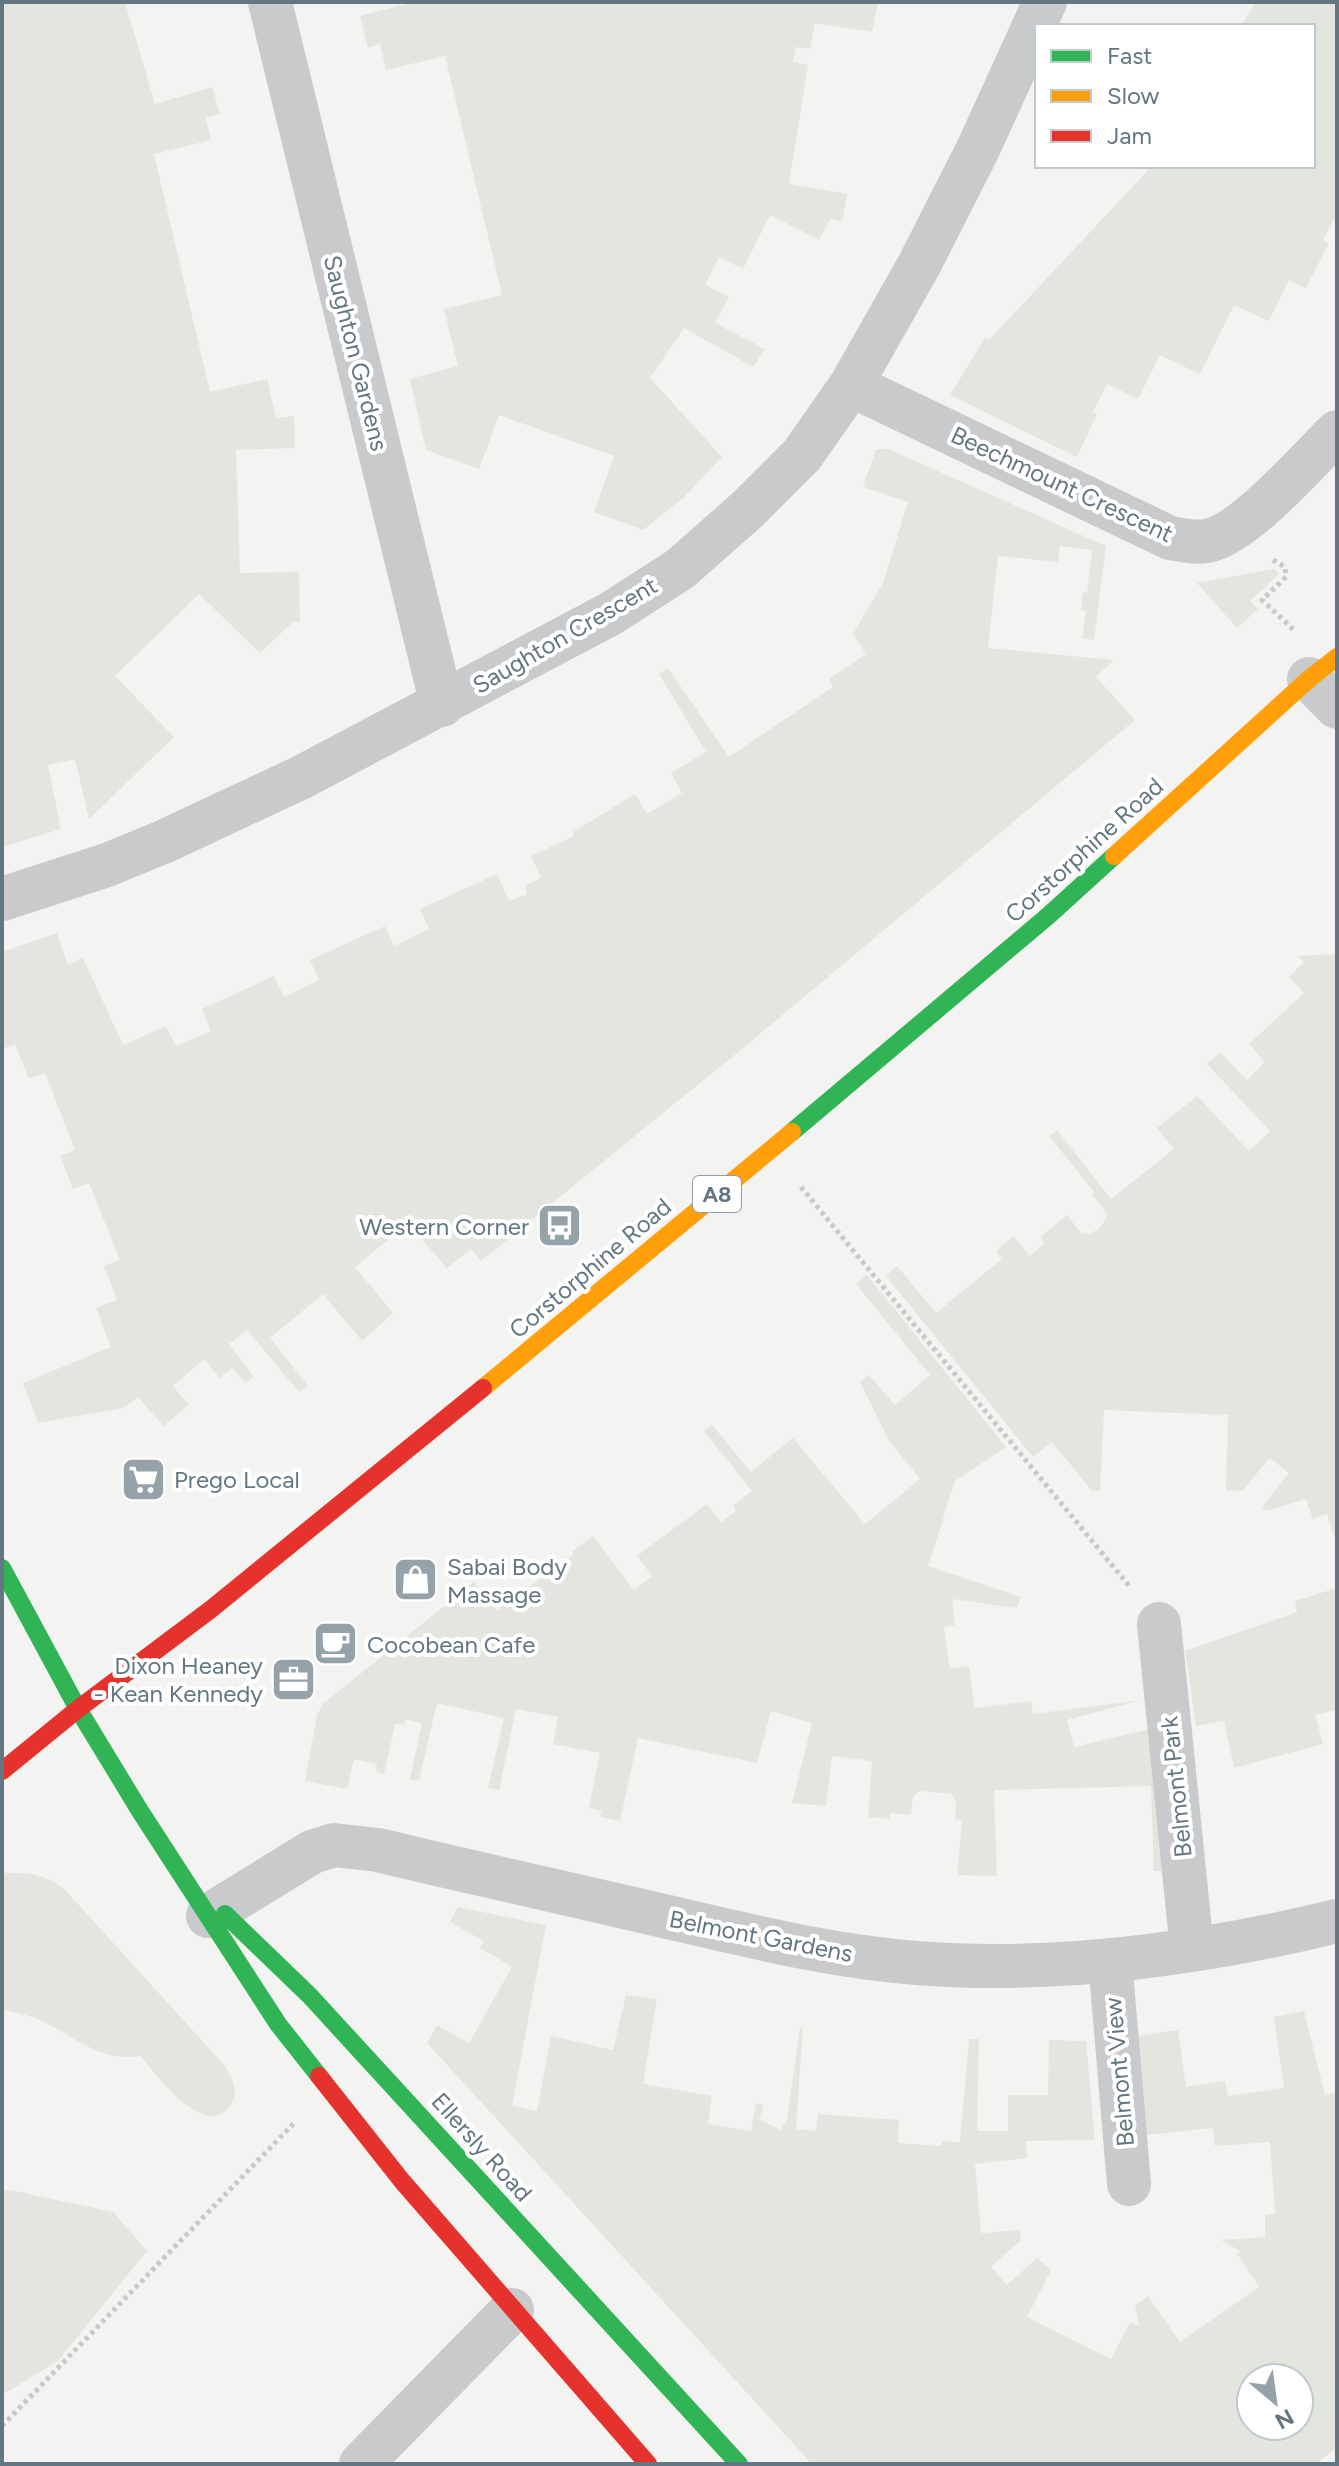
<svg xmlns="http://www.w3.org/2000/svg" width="1339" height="2466" viewBox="0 0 1339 2466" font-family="Figtree,sans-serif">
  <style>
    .green { fill: #e3e6df; fill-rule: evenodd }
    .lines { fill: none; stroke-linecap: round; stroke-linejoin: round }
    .path { stroke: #c7c8c8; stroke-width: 5; stroke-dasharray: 4 4; stroke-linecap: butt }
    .street { stroke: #c8cacb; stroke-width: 44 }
    .fast { stroke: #30b455; stroke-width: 18 }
    .slow { stroke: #ff9f0a; stroke-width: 18 }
    .jam { stroke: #e5322d; stroke-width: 18 }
    .labels { text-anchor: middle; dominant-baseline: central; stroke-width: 8; stroke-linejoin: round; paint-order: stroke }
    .shield { fill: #fff; stroke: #91a0a8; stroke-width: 2 }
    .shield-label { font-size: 22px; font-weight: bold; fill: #627782 }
    .street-label { font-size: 24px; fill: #627782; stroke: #fff }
    .poi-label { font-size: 24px; fill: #627782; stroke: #fff; text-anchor: start }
  </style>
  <rect width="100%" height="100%" fill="#f3f3f1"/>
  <!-- green -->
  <path class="green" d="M2,2H125L155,104L212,87L220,114L206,118L211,140L154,154L210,392L267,379L276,418L294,416L295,448L236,450L240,573L299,572L300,623L294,621L260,653L199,594L115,676L174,737L89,819L75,759L48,765L61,829L2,847Z
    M413,2H878L872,32L815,23L810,49L796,47L793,62L808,65L789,184L847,194L842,222L831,218L819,240L770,215L743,269L719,257L705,285L729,297L715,323L765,349L753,367L684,328L650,378L722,457L684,497L643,530L594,512L614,456L499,415L479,469L426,450L410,379L458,366L444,309L502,295L445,56L386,70L380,44L368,48L360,16Z
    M1256,2H1337V213L1323,240L1329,243L1306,288L1289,280L1269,321L1234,305L1200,374L1160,355L1138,399L1107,384L1093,412L1097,414L1077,457L950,395L985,338L989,340L1152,166H1313V26H1241Z
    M876,449H888L1106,546L1094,640L1082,638L1086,611L1081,610L1083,592L1087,593L1092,550L1060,546L1058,562L998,556L988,648L1114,660L1096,677L1135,720L737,1053L481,1261L471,1249L447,1268L408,1223L355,1267L393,1313L362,1341L323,1294L270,1338L308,1386L299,1392L247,1330L229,1344L254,1377L246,1383L232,1368L220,1378L204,1359L173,1386L189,1405L163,1426L138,1397L123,1408L38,1423L23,1383L111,1347L96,1308L117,1300L104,1266L120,1260L89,1183L73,1189L60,1156L75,1150L45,1073L29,1079L15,1044L2,1049V952L57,933L68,965L83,958L123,1045L166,1026L176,1046L211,1031L202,1009L274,976L284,997L319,980L310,960L385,926L394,946L429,929L420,909L497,874L509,901L527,894L525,886L541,878L531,856L574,836L573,832L635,794L647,814L682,793L671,773L706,752L659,674L668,668L729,757L833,687L829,679L866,654L853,634L883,583L908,502L863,487Z
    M1274,569L1279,574L1250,601L1258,609L1237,628L1197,583Z
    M1337,954V1546L1327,1514L1313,1519L1306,1499L1266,1511L1262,1507L1289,1473L1270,1458L1242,1491L1226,1490L1228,1415L1104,1410L1100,1491H1092L1052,1442L1033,1457L886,1276L897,1266L936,1313L1002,1259L996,1251L1013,1236L1030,1256L1045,1243L1040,1237L1067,1215L1082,1234C1097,1233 1103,1228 1107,1213L1092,1195L1094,1192L1049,1136L1057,1130L1111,1199L1174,1149L1157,1128L1197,1096L1249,1151L1270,1131L1207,1064L1220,1052L1247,1080L1265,1062L1249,1044L1304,993L1289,977L1304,962L1298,956Z
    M867,1275L1006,1447L955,1481L928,1566L1021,1597L1017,1608L952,1599L955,1625L944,1627L950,1669L969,1666L975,1708L1031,1701L1033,1714L1141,1700L1067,1720L1074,1747L1150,1729L1165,1871H1154L1151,1786L994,1790L997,1876L957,1875L962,1820L955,1819L956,1801L951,1794L919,1791L913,1797L911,1815L890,1813L889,1819L868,1817L872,1761L832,1756L826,1806L792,1803L812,1723L771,1711L757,1763L638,1738L620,1821L600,1817L602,1811L589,1808L600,1753L553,1744L558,1717L516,1709L499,1790L488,1788L504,1718L437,1703L419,1781L410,1779L422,1723L405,1719L404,1725L395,1724L384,1774L376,1771L377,1764L354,1759L347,1789L305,1781L317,1715L323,1704L474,1582L497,1610L573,1555L572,1551L593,1536L634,1590L652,1576L637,1556L707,1504L721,1522L736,1511L733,1506L752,1491L704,1431L712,1425L751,1472L793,1438L865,1524L920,1479L888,1439L860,1382L869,1375L895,1405L930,1375L856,1284Z
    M1337,1588V1710L1315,1715L1323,1744L1234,1768L1224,1721L1196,1726L1185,1651L1297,1612L1295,1601Z
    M2,1873C27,1872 49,1874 67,1892L225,2066C232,2079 241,2092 230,2106C203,2141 158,2075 140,2056C97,2063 71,2032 33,2017C23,2014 12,2012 2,2009Z
    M458,1907L546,1925L512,2106L537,2111L551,2036L613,2050L626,1995L657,1999L643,2084L712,2096L708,2124L751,2131L756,2103L764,2105L759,2119L780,2130L787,2119L800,2029L803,2024L796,2129L816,2131L818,2114L899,2120L898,2143L941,2146L942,2141L960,2142L969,2039H979L977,2131H1008V2095H1048L1049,2040L1086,2041L1095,2140L1026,2141L1027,2158L975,2164L981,2233L1020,2230L1021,2240L991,2267L1007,2285L1037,2258L1051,2270L1027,2317L1111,2359L1130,2322L1139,2326L1135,2305L1148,2296L1180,2342L1259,2287L1237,2254L1240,2251L1221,2240L1265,2237V2215L1275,2214L1270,2142L1215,2146L1213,2128L1146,2135L1138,2036L1178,2030L1186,2087L1225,2081L1228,2096L1284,2088L1274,2017L1304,2011L1325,2095L1337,2092V2447L1316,2464H812L427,2043L437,2025L469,2043L512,1967L480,1948L484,1941L450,1922ZM1251,2378H1299V2426H1251Z
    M10,2190L113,2212L147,2251L58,2361L2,2395V2191Z"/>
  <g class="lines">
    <!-- path -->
    <path class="path" d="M1273,560L1285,567L1286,577L1262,600L1294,630
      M801,1187L1130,1587
      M2,2426L296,2121"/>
    <!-- street -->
    <path class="street" d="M270,2L442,705
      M851,385L1170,538C1182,540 1195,543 1207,541C1244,535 1309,459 1337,432
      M1309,679L1337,707
      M2,899L107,865L163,842L302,777L610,614L680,569L748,509L802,455L851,385L919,265L978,149L1045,2
      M1159,1624L1192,1950
      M208,1916L312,1852L334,1845L378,1850C470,1872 562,1893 655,1914C741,1934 828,1956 917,1963C1057,1974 1201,1954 1337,1921
      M1110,1960L1129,2184
      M361,2464L512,2310"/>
    <!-- fast -->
    <path class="fast" d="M792,1132L1048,916L1114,856
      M2,1568L78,1709L140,1811L278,2024L319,2076
      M225,1914L310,1996L739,2464"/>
    <!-- slow -->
    <path class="slow" d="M1114,856L1309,679L1337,657
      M483,1388L792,1132"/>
    <!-- jam -->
    <path class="jam" d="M2,1771L78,1709L210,1610L483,1388
      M319,2076L402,2181L648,2464"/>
  </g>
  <!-- icons -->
  <defs>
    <symbol id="bus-square" viewBox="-11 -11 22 22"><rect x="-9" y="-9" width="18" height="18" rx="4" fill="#95a2a9" stroke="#fff"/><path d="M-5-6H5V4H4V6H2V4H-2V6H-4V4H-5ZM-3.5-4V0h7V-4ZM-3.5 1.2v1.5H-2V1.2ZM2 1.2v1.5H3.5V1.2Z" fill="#fff"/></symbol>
    <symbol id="supermarket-square" viewBox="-11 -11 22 22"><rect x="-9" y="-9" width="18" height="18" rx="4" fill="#95a2a9" stroke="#fff"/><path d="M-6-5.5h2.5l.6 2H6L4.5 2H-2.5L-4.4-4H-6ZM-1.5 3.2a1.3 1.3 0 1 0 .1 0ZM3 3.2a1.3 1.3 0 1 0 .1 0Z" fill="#fff"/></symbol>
    <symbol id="shop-square" viewBox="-11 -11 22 22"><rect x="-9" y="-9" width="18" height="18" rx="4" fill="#95a2a9" stroke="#fff"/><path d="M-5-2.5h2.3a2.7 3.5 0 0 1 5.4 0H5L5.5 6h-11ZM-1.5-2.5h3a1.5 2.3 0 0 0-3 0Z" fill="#fff"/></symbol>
    <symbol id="cafe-square" viewBox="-11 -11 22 22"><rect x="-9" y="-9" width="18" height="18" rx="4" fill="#95a2a9" stroke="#fff"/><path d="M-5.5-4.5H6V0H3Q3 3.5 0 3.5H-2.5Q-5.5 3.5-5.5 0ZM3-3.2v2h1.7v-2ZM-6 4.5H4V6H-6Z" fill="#fff"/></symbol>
    <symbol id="office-square" viewBox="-11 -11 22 22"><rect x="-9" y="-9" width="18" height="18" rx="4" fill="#95a2a9" stroke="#fff"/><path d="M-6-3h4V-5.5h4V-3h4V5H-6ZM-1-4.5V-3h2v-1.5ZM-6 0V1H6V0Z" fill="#fff"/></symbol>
  </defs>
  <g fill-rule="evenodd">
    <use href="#bus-square" x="534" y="1200" width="51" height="51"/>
    <use href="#supermarket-square" x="118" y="1454" width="51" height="51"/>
    <use href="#shop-square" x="390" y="1554" width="51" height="51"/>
    <use href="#cafe-square" x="310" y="1618" width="51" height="51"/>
    <use href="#office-square" x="268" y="1654" width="51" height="51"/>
  </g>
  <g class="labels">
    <!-- shield labels -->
    <rect class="shield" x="693" y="1176" width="48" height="36" rx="6"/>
    <g class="shield-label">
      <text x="717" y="1194">A8</text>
    </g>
    <!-- street labels -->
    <g class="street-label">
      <text transform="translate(356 353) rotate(76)">Saughton Gardens</text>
      <text transform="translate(1062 484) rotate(25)">Beechmount Crescent</text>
      <text transform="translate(565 635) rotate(-30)">Saughton Crescent</text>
      <text transform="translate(1084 850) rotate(-42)">Corstorphine Road</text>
      <text transform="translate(590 1268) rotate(-40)">Corstorphine Road</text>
      <text transform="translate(1176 1787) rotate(-96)">Belmont Park</text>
      <text transform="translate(761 1936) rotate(11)">Belmont Gardens</text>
      <text transform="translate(1119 2072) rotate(-95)">Belmont View</text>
      <text transform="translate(482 2147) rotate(48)">Ellersly Road</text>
    </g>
    <!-- poi labels -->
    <g class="poi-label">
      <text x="529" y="1226" text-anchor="end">Western Corner</text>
      <text x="174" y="1479">Prego Local</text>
      <text x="447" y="1566">Sabai Body<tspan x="447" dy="28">Massage</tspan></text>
      <text x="367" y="1644">Cocobean Cafe</text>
      <text x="263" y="1665" text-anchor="end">Dixon Heaney<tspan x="263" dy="28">- Kean Kennedy</tspan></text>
    </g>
  </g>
  <!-- border -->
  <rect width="1339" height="2466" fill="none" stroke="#627782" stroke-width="8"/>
  <!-- legend -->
  <rect x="1035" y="24" width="280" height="144" fill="#ffffff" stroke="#c0c9cd" stroke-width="2"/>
  <rect x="1051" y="50" width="40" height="12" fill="#30b455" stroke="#c0c9cd" stroke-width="2"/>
  <text x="1107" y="64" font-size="24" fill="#627782">Fast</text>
  <rect x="1051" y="90" width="40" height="12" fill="#ff9f0a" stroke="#c0c9cd" stroke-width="2"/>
  <text x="1107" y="104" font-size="24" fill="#627782">Slow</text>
  <rect x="1051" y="130" width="40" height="12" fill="#e5322d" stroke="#c0c9cd" stroke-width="2"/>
  <text x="1107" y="144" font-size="24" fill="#627782">Jam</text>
  <!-- north arrow -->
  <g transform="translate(1275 2402) rotate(151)"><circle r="38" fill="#ffffff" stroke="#c0c9cd" stroke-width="2"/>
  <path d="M0-6L14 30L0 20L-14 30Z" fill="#95a2a9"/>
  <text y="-12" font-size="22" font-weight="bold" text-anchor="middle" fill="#627782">N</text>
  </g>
</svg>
